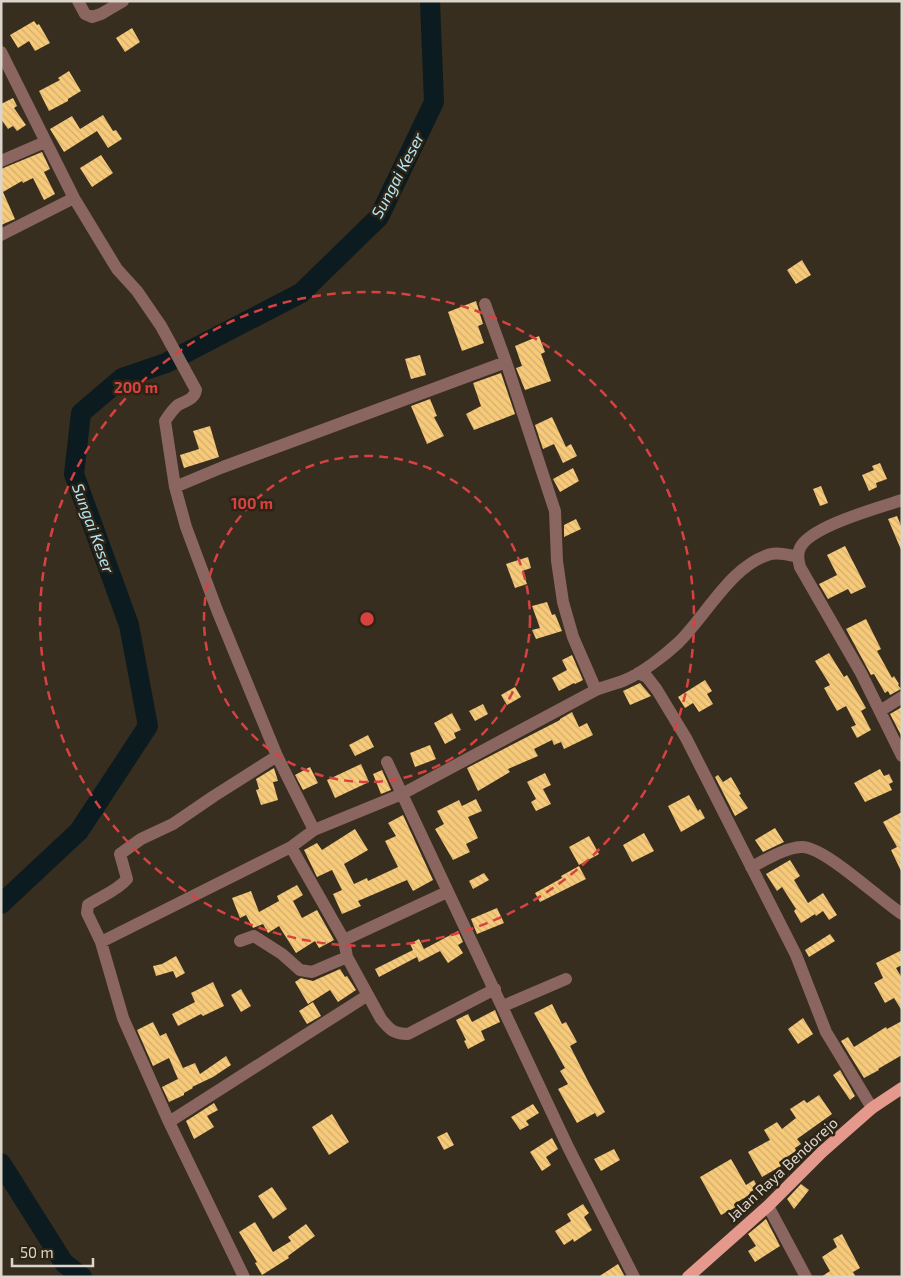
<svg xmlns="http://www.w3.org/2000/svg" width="903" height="1278" viewBox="0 0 903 1278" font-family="'Exo 2',sans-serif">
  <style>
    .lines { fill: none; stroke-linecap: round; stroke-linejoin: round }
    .river { stroke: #0c1b1f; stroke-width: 20 }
    .building { fill: url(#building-back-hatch) }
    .minor { stroke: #8b655f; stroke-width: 12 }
    .major { stroke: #e5998c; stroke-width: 12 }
    .ring { fill: none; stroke: #d74241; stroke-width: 2.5; stroke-dasharray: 9 6 }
    .labels { text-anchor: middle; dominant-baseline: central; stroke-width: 5; stroke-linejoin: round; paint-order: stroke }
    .street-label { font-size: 15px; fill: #dbd5cc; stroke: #2d2415 }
    .water-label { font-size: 16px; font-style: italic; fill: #b4e7f7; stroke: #2d2415 }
    .centre { fill: #d74241; stroke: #2d2415; stroke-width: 2.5 }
    .ring-label { font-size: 15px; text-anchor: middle; font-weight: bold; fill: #d74241; stroke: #2d2415; stroke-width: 5; stroke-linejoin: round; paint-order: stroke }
  </style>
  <defs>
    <pattern id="building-back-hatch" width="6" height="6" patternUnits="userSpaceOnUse" patternTransform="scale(1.25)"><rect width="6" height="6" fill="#f7ca7a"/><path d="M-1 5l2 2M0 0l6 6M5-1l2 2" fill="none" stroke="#d3ae6e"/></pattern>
  </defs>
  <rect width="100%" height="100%" fill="#372e1f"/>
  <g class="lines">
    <!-- river -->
    <path class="river" d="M1,904L79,831L148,726L129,625L74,474L81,413L122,378L166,363L301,293L379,217L434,102L430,1
      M1,1163L64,1263L82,1277"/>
  </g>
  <!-- building -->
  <path class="building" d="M34,21L37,25L39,24L50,43L35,51L29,41L18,48L10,35Z
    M132,28L140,42L125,52L116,38Z
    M69,71L81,91L68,99V101L49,111L39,91L60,80L58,78Z
    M13,98L17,106L14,108L26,125L17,131L13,126L8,129L1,119V104Z
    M103,115L113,131L116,130L122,139L108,148L97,131L64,152L50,129L72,116L80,129Z
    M42,152L50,169L44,172L55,194L44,200L33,178L23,183L22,181L3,192L15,219L1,225V169Z
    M101,155L113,173L92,187L80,168Z
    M802,260L811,275L796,284L787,270Z
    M476,301L483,324L478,326L484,343L462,351L448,312Z
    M539,336L545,352L541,354L551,381L525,390L516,368L522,366L515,346Z
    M420,355L426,375L411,379L405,359Z
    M501,373L515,414L474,430L466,414L481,406L473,383Z
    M430,399L437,416L434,417L444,436L427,444L411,406Z
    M552,417L566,447L571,444L577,456L563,463L554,444L543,449L535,425Z
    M210,426L219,457L184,468L180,455L199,449L193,431Z
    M880,463L887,479L876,483L877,487L869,491L862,475L874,470L872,466Z
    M573,468L579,481L560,492L553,479Z
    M821,486L828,503L820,506L813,489Z
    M897,516L902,528V552L888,519Z
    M576,519L581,529L564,537V525Z
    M845,546L866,587L851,594L848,589L828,599L819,584L837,575L827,555Z
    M528,557L531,568L522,571L527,584L515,588L506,564Z
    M547,602L552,615L555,614L562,631L536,639L532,630L540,628L532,606Z
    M866,619L881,649L877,651L892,678L894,676L899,684L898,685L901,689L890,695L888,691L885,693L874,674L871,675L846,629Z
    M829,653L844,677L847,675L866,708L861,711L871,730L857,738L851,727L856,725L846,706L837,711L824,688L830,685L815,661Z
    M572,655L583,680L575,684L574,683L559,691L552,678L567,670L562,660Z
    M705,680L712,691L707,694L713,704L699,712L693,703L685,708L678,697Z
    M640,683L651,696L630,705L623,691Z
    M515,687L521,697L507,705L501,695Z
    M483,704L488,714L475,721L469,711Z
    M902,707V737L890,714Z
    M572,712L579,727L587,723L593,735L564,749L561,742L554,745L552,740L534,749L538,756L508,769L510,772L478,791L467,768L560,720V719Z
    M452,713L461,730L454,733L456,738L445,744L434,723Z
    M368,735L374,747L355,756L349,745Z
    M430,745L436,759L415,767L410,753Z
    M361,764L369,782L335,798L327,780Z
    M310,767L318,783L303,790L295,775Z
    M274,768L278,781L273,782L278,800L261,805L256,790L259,789L256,779Z
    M880,769L884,776L889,774L893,782L889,784L892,790L865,802L854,783Z
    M382,770L391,790L381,794L373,774Z
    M545,773L551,785L543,789L551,804L536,811L531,802L536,799L527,782Z
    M718,775L723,782L731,777L741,794L739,795L748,808L735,816L715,777Z
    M689,795L698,811L700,809L705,818L681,832L668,806Z
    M476,799L482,811L468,817L478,838L466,844L470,852L453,860L435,829L444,824L437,811L459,800L462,806Z
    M902,812V873L891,850L897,847L883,822Z
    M403,815L433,880L413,891L407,880L358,901L361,906L342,914L333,894L342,890L332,870L317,877L304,850L317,843L322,850L355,829L368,850L344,864L354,884L367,878L368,881L398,867L385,841L396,836L388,823Z
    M775,828L784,842L763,852L755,840Z
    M644,833L654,851L632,862L623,845Z
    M589,836L599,854L579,865L569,847Z
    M790,860L800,876L794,880L808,903L823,893L837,915L829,920L823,911L816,916L815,914L801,923L794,911L796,909L782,887L777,891L766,874Z
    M579,866L586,879L540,902L535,893L562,878L561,876Z
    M484,873L489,880L473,889L469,881Z
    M297,885L303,895L293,901L302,918L317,910L334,940L319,948L315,941L296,953L279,926L268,933L263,924L253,928L246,915L240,918L232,898L251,891L259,912L279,901L277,896Z
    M497,908L504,923L477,934L471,919Z
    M458,931L463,942L458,945L463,953L448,963L440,951L419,962L417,957L379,977L375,969L413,950L410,944L419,939L424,949Z
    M830,934L835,941L809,957L805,950Z
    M902,950V965L896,968L902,978V1011L894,998L885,1003L874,983L883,978L876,963Z
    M176,956L185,973L176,978L173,971L156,976L153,966L162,964Z
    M340,969L345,977L347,976L356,990L338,1002L330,990L308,1004L295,982L301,978L313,981Z
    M213,982L224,1006L203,1016L201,1014L178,1026L172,1014L195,1002L191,993Z
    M241,989L251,1006L241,1012L231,995Z
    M313,1002L321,1016L307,1024L299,1011Z
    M552,1004L562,1024L566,1022L577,1042L570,1046L588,1081L605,1112L597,1117L595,1113L577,1123L558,1089L568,1084L560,1071L565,1068L534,1013Z
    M495,1010L500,1022L481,1031L485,1040L468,1049L464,1041L466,1040L456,1020L468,1014L472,1022Z
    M803,1018L813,1034L798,1044L788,1029Z
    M902,1021V1055L878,1069L879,1070L864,1078L841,1041L848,1037L854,1047L886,1027L887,1029Z
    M153,1022L160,1036L166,1033L183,1068L195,1063L200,1074L226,1056L231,1065L213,1077L192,1087L193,1088L184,1093V1095L169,1102L162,1087L178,1079L169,1058L153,1066L137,1030Z
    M840,1070L855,1096L850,1100L833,1075Z
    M819,1095L832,1114L797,1139L801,1144L795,1148L796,1151L779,1162L781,1166L762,1177L748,1152L770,1140L764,1130L777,1122L782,1129L796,1118L790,1109L804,1100L807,1103Z
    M214,1103L218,1110L207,1116L214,1127L194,1139L186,1121Z
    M533,1104L539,1113L526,1121L529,1125L520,1130L511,1117Z
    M332,1114L349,1142L329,1155L312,1127Z
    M447,1132L454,1145L444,1150L437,1137Z
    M552,1138L558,1149L546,1157L551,1165L542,1171L530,1152Z
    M614,1149L620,1160L601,1171L594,1159Z
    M731,1159L746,1185L754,1180L758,1188L750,1192L751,1194L734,1204L736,1207L721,1215L700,1177Z
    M801,1184L809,1190L794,1209L787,1199Z
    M272,1187L287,1209L273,1219L258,1196Z
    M583,1204L589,1213L584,1217L592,1230L574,1242L573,1239L564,1245L555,1231L571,1221L567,1214Z
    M766,1219L780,1246L755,1262L748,1251L756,1246L748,1234Z
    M255,1222L273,1252L291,1241L288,1237L306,1224L315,1236L288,1256L289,1258L262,1275L255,1263L257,1262L239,1232Z
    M842,1234L860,1268L853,1272L856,1277H821L830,1271L822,1257L837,1247L833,1239Z
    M618,1264L625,1277H598Z"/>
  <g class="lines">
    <!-- minor -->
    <path class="minor" d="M78,1L85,14L92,17L101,14L123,1
      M1,52L74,198L117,269L137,291L161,326L196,390C194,400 185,401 178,405C173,409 169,415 165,421L175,487L186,527L217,610L277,756L314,830
      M1,161L45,142
      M1,235L74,198
      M485,304L506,362
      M175,487L223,467L506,362L555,511L557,561L563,602L573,637L596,690
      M902,500C879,508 810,526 800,548C797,554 798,560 800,567L861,673L902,756
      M638,673L647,677L657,690L686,738L796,955L826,1032L872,1108
      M880,711L902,697
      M291,847L344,940L347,957L381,1019C390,1030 394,1034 408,1034L495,989
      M751,867C766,860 784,848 801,847C823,845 880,900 902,914
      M344,940L447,892
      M240,941L254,936L282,954L300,970L312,972L347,957
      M101,942L87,913L88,905C101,896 117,891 127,879L120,854L141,839L173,824L214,796L277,756
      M503,1006L566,979
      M169,1122L368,995
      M768,1206L806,1277
      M244,1277L169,1122L123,1018L101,942L291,847L314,830L402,794L387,762
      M634,1277L568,1147L402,794L596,690C605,686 616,684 625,680C642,673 664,656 678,643C706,616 732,564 771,554C780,552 789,555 798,557"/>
    <!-- major -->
    <path class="major" d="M688,1277L768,1206L822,1152L872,1108L902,1088"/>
  </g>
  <!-- distance rings -->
  <g class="ring">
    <circle cx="367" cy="619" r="163"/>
    <circle cx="367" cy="619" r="327"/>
  </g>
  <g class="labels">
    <!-- street labels -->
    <g class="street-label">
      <text transform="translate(782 1169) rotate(-43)">Jalan Raya Bendorejo</text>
    </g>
    <!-- water labels -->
    <g class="water-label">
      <text transform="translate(397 175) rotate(-62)">Sungai Keser</text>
      <text transform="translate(94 528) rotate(70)">Sungai Keser</text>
    </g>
  </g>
  <circle cx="367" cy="619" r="8" class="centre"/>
  <g class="ring-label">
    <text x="136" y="393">200 m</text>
    <text x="252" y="509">100 m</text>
  </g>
  <!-- border -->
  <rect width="903" height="1278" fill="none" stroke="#dbd5cc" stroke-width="5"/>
  <!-- scale -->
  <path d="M12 1258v8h81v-8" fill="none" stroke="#dbd5cc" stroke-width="2.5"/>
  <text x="20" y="1258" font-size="15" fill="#dbd5cc" stroke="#2d2415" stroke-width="4" paint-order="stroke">50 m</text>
</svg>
